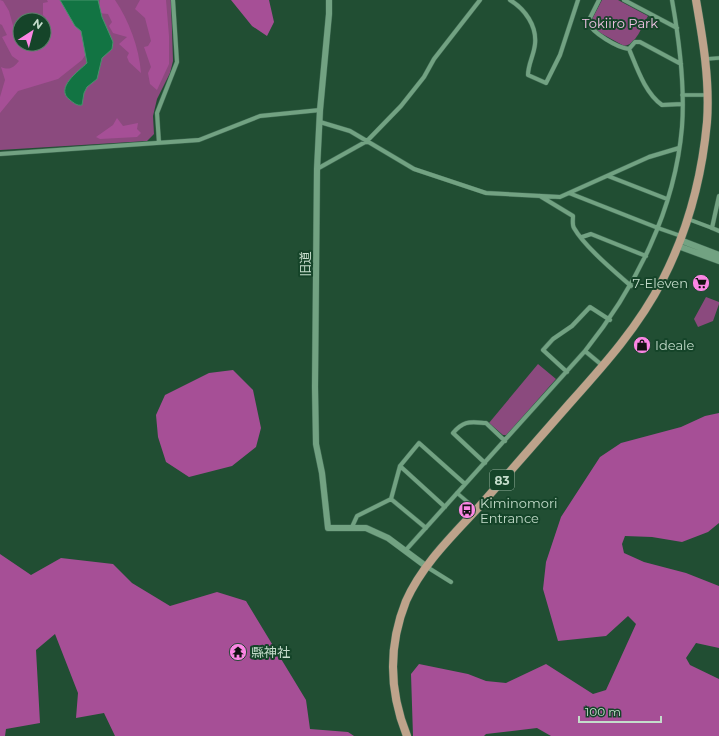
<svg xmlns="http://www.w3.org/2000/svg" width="719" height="736" viewBox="0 0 719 736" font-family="Montserrat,'Noto Sans JP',sans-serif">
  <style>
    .green { fill: #8b4a7e; fill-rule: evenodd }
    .forest { fill: #a64f96 }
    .water { fill: #127443; stroke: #47936c }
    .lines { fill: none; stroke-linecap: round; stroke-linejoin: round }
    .pedestrian-casing { stroke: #406a53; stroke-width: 4.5 }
    .minor-casing { stroke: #406a53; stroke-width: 5 }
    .tertiary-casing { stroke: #406a53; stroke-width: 7 }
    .primary-casing { stroke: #406a53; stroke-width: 9 }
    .pedestrian { stroke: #72a282; stroke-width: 3.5 }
    .minor { stroke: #72a282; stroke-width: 4 }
    .tertiary { stroke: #72a282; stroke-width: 6 }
    .primary { stroke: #bea38b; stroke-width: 8 }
    .labels { text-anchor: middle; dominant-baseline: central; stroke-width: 4; stroke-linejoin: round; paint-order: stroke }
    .shield { fill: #154429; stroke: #90ae9a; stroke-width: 1 }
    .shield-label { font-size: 12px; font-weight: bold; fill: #c4dccb }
    .park-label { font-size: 13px; fill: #f2c4e7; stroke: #154429 }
    .street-label { font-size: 13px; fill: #c4dccb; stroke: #154429 }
    .poi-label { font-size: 13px; fill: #c4dccb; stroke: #154429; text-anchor: start }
  </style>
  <rect width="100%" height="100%" fill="#214e33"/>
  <!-- green -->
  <path class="green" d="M0,0H171L173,61L170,73L157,99L153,116L154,134L147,141L0,150ZM20,20H44V44H20Z
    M602,0H618L648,16C642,26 636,45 624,46L595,30L590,23Z
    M706,297L719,302V304L713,321L698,327L694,319Z
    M538,364L556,379L507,435H503L489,423Z"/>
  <!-- forest -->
  <path class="forest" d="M0,0L3,1L9,11L14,29L20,34V44H44V25H47L46,18L43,15V3L48,2L47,0H64L81,23L88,51L82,60L58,79L18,91L0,113V97L5,80L1,67C10,71 14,67 19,61L12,56L2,37L7,35L2,25L0,24Z
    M100,0H115C129,21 139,47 141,73L129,62L127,57L129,53L119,44L127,37L113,33L109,26L112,22L108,14L98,13Z
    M140,0H166L169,36V64L157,90L150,84L148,73L151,67L144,47L148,46L151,41L145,18L135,9Z
    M231,0H269L274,22L267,36L252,26Z
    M117,118L123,126L138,123L137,129L141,133L137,137L100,139L96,137L113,125Z
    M233,370L253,390L261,428L256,447L232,466L189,477L166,462L158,437L156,415L165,395L209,373Z
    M719,413V523L708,532L682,542L652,537L625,536L622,544L624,553L644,562L686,573L719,586V648L696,643L686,658L690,665L719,679V736H551L537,728L486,734L484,736H413L411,674L419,664L468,674L486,681L506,683L546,664L593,694L606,690L636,624L628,616L606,636L558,641L543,589L546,562L561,517L600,457L621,443L681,427L705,416Z
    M0,554L31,575L61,558L113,564L132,583L170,606L217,592L246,601L306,700L310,729L348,732L354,736H115L104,713L76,718L78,693L55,634L36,650L40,723L6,729L5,736H0Z"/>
  <!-- water -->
  <path class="water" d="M60,0H98L102,17L113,42L112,49L102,58L97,79L87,87L84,93L82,105C77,106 74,103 70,100C54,88 79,71 87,63L81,31L75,26Z"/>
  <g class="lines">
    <defs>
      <path id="pedestrian" d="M706,59L719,58
        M682,95H707
        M688,219L712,228
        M658,228L681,236
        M457,493L476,509"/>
      <path id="minor" d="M510,0C525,9 537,26 535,44C534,55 528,64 528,75L546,83L560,55L578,0
        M599,0L588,22C592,33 618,48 629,49
        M624,0L677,28
        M681,64L640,42H635L629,49C637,68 645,93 662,105L682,104
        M320,122L350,131L414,169L486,193L560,197L649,157L679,148
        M159,143L157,113L177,62L173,0
        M0,154L199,140L260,116L320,110
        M317,169L367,141L401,106L424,77L434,59L480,0
        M608,176L667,199
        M569,193L658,228
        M540,196L573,216C573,220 572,225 574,228C585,247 614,271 631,286
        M719,196L712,228L719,231
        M582,237L591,234L646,256
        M585,351L603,366
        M567,372L543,350L553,339L572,326L590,307L610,320
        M485,463L453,433C464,420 470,422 486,423L505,441
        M400,466L445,507
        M391,499L426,528
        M352,527L357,516L391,499L400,466L419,443L465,484
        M405,551L585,351C636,287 675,210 682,127C685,87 679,39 672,0
        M427,567L451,582"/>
      <path id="tertiary" d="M329,0V14L320,110L317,169L315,387L316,444L322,473L328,528H366L388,538L427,567
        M680,240L719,255
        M678,246L719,261"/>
      <path id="primary" d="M407,736C389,691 388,646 406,601C422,565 452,536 478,508C509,473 539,438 570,403C605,364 639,326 663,279C688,230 702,176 707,122C710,81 703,40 696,0"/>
    </defs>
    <!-- pedestrian casing -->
    <use href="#pedestrian" class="pedestrian-casing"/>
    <!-- minor casing -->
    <use href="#minor" class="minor-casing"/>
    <!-- tertiary casing -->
    <use href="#tertiary" class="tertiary-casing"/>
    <!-- primary casing -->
    <use href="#primary" class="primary-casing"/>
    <!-- pedestrian -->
    <use href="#pedestrian" class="pedestrian"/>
    <!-- minor -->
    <use href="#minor" class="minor"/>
    <!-- tertiary -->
    <use href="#tertiary" class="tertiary"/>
    <!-- primary -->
    <use href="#primary" class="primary"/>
  </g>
  <!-- icons -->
  <defs>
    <symbol id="supermarket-disc" viewBox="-11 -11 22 22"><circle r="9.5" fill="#fb86e4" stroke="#154429"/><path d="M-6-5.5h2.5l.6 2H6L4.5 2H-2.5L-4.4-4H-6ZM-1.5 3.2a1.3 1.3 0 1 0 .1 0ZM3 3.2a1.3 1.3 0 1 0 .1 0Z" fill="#111"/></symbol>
    <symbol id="shop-disc" viewBox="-11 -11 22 22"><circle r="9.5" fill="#fb86e4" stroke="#154429"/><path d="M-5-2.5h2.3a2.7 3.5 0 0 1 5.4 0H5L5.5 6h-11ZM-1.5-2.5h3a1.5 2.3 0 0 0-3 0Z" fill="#111"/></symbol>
    <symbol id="bus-disc" viewBox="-11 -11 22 22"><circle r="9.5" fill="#fb86e4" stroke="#154429"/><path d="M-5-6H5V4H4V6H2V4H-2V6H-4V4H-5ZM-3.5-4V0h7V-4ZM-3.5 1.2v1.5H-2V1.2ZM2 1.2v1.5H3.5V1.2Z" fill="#111"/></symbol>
    <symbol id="temple-disc" viewBox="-11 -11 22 22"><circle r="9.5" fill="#fb86e4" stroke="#154429"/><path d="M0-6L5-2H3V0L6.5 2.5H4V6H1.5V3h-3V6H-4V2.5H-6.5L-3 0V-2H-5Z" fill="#111"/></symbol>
  </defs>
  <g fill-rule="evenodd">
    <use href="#supermarket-disc" x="691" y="273" width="20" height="20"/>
    <use href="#shop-disc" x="632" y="335" width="20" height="20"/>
    <use href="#bus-disc" x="457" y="500" width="20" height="20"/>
    <use href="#temple-disc" x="228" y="642" width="20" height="20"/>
  </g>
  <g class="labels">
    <!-- shield labels -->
    <rect class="shield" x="490" y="470" width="24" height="20" rx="3"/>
    <g class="shield-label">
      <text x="502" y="480">83</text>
    </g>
    <!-- park labels -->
    <g class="park-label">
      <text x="620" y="23">Tokiiro Park</text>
    </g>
    <!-- street labels -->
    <g class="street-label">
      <text transform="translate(305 264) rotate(-90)">旧道</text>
    </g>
    <!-- poi labels -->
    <g class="poi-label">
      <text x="688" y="283" text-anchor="end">7-Eleven</text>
      <text x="655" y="345">Ideale</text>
      <text x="480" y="503">Kiminomori<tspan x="480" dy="15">Entrance</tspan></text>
      <text x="251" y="652">縣神社</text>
    </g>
  </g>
  <!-- north arrow -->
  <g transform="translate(32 32) rotate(36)"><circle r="19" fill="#154429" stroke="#5b816a"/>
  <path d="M0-3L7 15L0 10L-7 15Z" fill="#fb86e4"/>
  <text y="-6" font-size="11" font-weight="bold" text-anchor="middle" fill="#c4dccb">N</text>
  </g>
  <!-- scale -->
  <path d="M579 716v6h82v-6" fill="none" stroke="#c4dccb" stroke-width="2"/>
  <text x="585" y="716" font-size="12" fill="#c4dccb" stroke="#154429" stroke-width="3" paint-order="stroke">100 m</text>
</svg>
